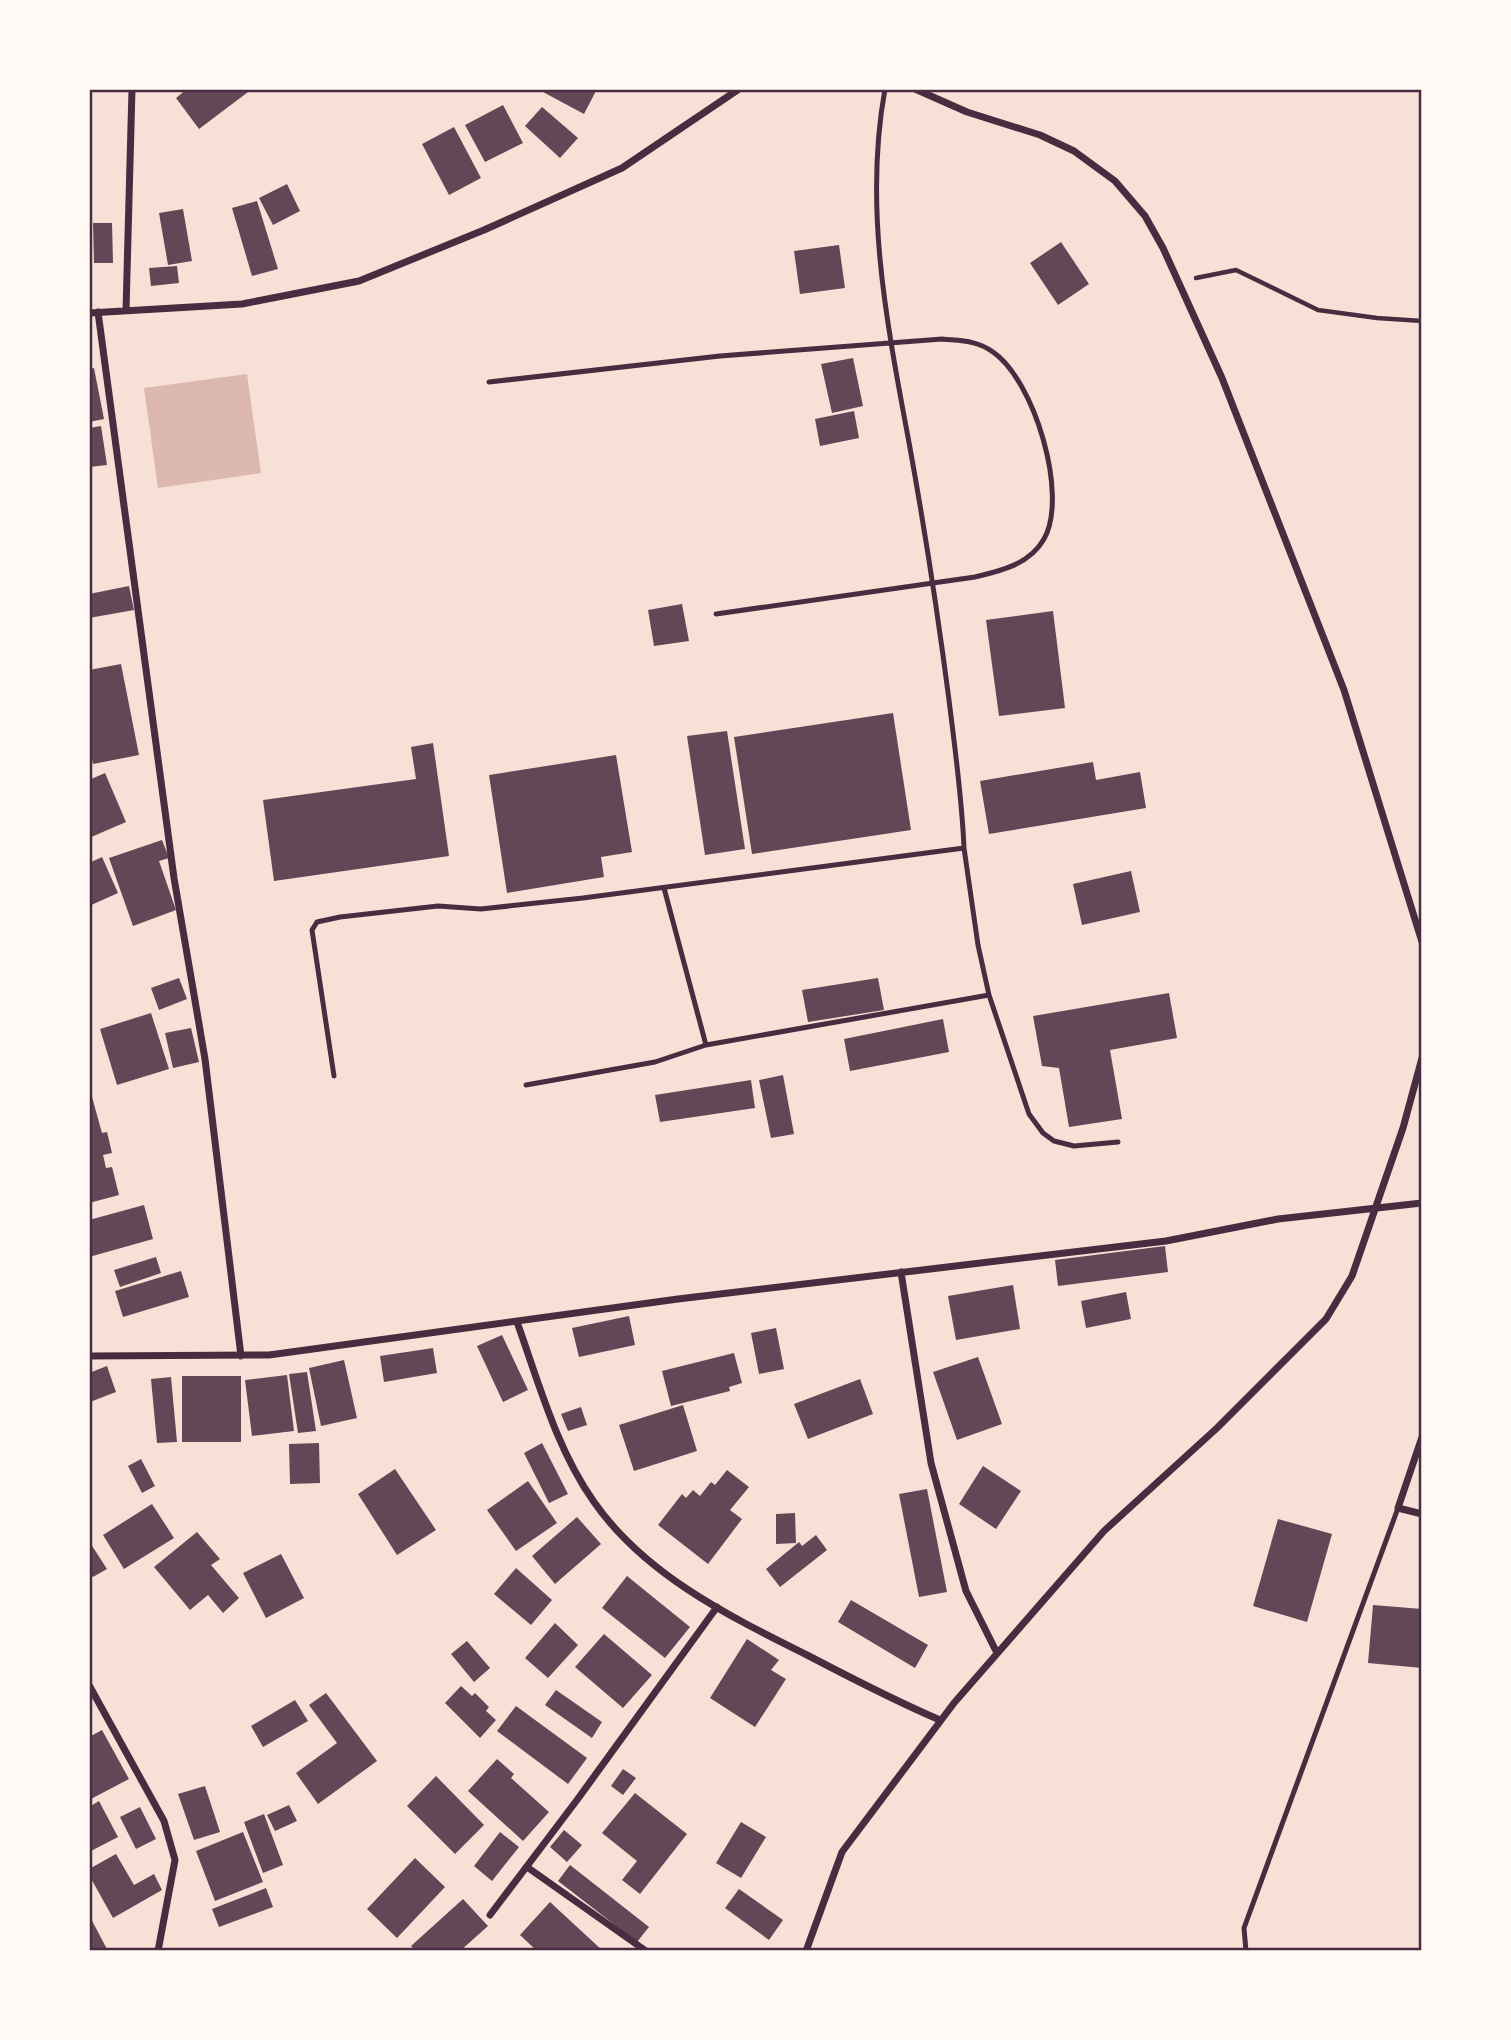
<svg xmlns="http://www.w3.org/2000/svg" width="1511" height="2040" viewBox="0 0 1511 2040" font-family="Rubik,sans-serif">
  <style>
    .water { fill: #dcb8b0 }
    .building { fill: #644757 }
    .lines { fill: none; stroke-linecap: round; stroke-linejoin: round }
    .path { stroke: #4a2c40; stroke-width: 4.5 }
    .service { stroke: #4a2c40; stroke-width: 5 }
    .minor { stroke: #4a2c40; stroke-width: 7 }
    .neatline { fill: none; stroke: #4a2c40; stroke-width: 2.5 }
  </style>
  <rect width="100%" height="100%" fill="#f7e1d7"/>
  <!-- water -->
  <path class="water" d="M247,374L261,473L158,488L144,388Z"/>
  <!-- building -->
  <path class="building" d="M187,89H252L199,129L176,98Z
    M544,89H597L584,114L543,92Z
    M503,105L523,143L485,162L465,125Z
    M542,107L578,138L560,158L525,126Z
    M454,127L481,178L449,195L422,144Z
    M287,184L300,211L273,225L259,198Z
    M257,201L278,269L252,276L232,208Z
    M183,209L192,261L168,265L159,213Z
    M93,223H112L113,263H94Z
    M1061,242L1089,284L1058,305L1030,263Z
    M839,245L845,288L800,294L794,251Z
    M177,266L179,283L151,286L149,268Z
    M853,358L863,406L832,413L821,364Z
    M94,368L104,419L89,422V369Z
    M854,411L859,438L820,446L815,419Z
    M101,426L107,465L89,467V428Z
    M129,586L134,610L89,618V594Z
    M682,604L689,641L654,646L648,610Z
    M1053,611L1065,708L999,716L986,620Z
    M121,664L139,755L93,764L89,745V670Z
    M893,713L911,830L752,854L734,737Z
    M727,731L745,849L705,855L687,736Z
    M433,743L449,856L274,881L263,800L416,779L411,747Z
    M616,755L632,852L601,857L604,877L507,893L489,775Z
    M1093,762L1096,780L1140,772L1146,808L989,834L980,781Z
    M105,773L126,822L89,838V780Z
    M162,840L169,858L159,861L176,910L133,926L109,858Z
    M102,857L118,893L89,906V863Z
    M1131,871L1140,912L1082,925L1073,884Z
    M179,978L187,999L159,1010L151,988Z
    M878,978L884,1010L808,1022L802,990Z
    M1169,993L1177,1038L1110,1050L1122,1119L1069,1127L1059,1068L1042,1066L1033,1016Z
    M151,1013L169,1069L117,1085L100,1029Z
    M943,1019L949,1052L850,1071L844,1039Z
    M191,1028L199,1062L173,1068L165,1033Z
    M783,1075L794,1134L771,1138L759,1080Z
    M751,1080L755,1108L660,1122L655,1095Z
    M89,1086L102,1133L107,1132L112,1153L103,1155L106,1168L112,1167L119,1195L89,1203Z
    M144,1205L153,1239L89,1257V1220Z
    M1165,1246L1168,1272L1058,1286L1055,1260Z
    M156,1257L161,1273L120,1287L114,1270Z
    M181,1271L189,1297L123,1317L115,1291Z
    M1013,1285L1020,1329L956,1340L948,1296Z
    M1126,1292L1131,1319L1086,1328L1081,1301Z
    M629,1316L635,1345L579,1357L572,1328Z
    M776,1328L784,1369L759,1374L751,1333Z
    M502,1335L528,1390L503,1402L477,1346Z
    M433,1348L437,1373L384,1382L380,1356Z
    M734,1353L742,1383L729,1387L730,1391L671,1406L662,1371Z
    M978,1357L1002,1424L957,1440L933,1372Z
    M344,1360L357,1418L321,1426L309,1368Z
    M107,1366L116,1392L90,1402L89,1373Z
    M307,1372L316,1431L298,1433L289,1374Z
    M287,1375L294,1431L252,1436L245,1380Z
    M182,1376H241V1442H182Z
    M171,1377L177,1442L157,1443L151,1379Z
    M860,1379L873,1414L808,1439L794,1404Z
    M683,1405L697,1451L634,1471L619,1425Z
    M581,1407L587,1425L568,1431L561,1414Z
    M319,1443L320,1483L290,1484L289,1444Z
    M542,1443L568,1494L549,1503L524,1453Z
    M141,1459L155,1486L142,1493L128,1466Z
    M983,1466L1021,1491L996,1529L959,1504Z
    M395,1469L436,1530L397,1555L358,1494Z
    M727,1470L749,1487L730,1510L742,1519L708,1564L658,1525L682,1494L686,1498L693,1490L700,1496L711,1482L715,1485Z
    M528,1481L557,1523L516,1551L487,1510Z
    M927,1489L947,1592L919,1597L899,1494Z
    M152,1504L174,1538L124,1569L103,1535Z
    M795,1513L796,1543L776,1544V1514Z
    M577,1517L601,1544L555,1584L532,1556Z
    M1278,1519L1332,1534L1307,1622L1253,1606Z
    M197,1532L220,1559L211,1565L239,1598L223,1613L208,1595L190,1610L154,1567Z
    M816,1535L827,1550L780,1587L766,1569L799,1542L802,1546Z
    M89,1541L107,1569L93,1577L89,1572Z
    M281,1554L304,1598L266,1618L243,1573Z
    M516,1568L552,1600L531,1625L494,1594Z
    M627,1576L690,1627L665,1658L602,1608Z
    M851,1600L928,1645L915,1668L838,1622Z
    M1373,1605L1422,1609V1668L1368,1663Z
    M555,1623L578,1645L548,1678L525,1658Z
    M604,1634L652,1675L623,1708L575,1667Z
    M747,1639L779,1660L771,1670L786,1679L755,1727L710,1698Z
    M467,1641L490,1668L474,1682L451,1654Z
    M461,1686L472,1696L475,1693L489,1707L486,1711L496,1720L480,1738L445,1703Z
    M556,1690L602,1722L592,1738L545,1705Z
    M326,1693L377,1761L318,1804L296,1773L337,1743L309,1705Z
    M295,1700L308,1721L263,1747L251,1726Z
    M516,1706L587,1758L568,1784L497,1731Z
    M102,1730L129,1779L89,1800V1737Z
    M497,1759L514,1774L511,1778L549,1812L523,1841L468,1791Z
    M623,1769L636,1778L623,1795L611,1786Z
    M436,1776L484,1825L455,1854L407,1806Z
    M205,1786L220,1832L194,1840L178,1794Z
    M635,1793L687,1834L640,1894L622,1880L637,1861L602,1833Z
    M99,1801L118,1837L89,1852V1807Z
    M289,1805L297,1821L275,1831L267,1815Z
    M140,1807L156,1839L136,1849L120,1817Z
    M264,1814L283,1865L263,1873L244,1822Z
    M741,1822L766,1837L741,1878L716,1863Z
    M564,1830L582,1845L567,1862L550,1847Z
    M243,1832L263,1882L215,1901L196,1851Z
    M500,1832L519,1847L492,1881L474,1866Z
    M116,1854L134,1885L154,1874L162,1890L113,1918L89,1875V1869Z
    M415,1858L445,1887L397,1938L367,1909Z
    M570,1865L649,1927L637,1942L558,1881Z
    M266,1888L273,1907L219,1927L212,1909Z
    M739,1889L783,1920L769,1940L725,1908Z
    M463,1899L488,1926L460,1951H415L411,1946Z
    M550,1902L603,1951H537L520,1935Z
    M89,1915L108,1951H89Z"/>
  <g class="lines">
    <!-- path -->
    <path class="path" d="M1196,278L1236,270L1318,310L1377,318L1422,321"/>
    <!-- service -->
    <path class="service" d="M489,382L720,356L942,339C961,341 976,340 993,352C1034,380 1069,495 1044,539C1030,564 1001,571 975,577L716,614
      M964,848L978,945L989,995L1029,1114L1043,1133L1054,1141L1074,1146L1118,1142
      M664,888L706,1045
      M334,1076L312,930L317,922L340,917L438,906L481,909L583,898L964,848C962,798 955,749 949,700C938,615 925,531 910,448C888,329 863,209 885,89
      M526,1085L655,1062L706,1045L989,995
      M1246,1951L1244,1928L1398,1508"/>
    <!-- minor -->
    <path class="minor" d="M915,89L967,112L1040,135L1074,151L1115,181L1145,216L1163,248L1222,378L1344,690L1422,942
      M126,310L132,89
      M98,312L174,878L205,1059L241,1356
      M89,313L242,304L359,281L484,230L622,168L739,89
      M901,1272L931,1463L966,1591L997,1653
      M517,1322C539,1383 556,1448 594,1502C645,1575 729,1616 807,1655C851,1678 895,1701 940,1720
      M89,1356L269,1355L678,1299L1166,1241L1278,1219L1422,1203
      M1422,1437L1398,1508L1422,1514
      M89,1685L164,1821L175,1860L158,1951
      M527,1867L646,1951
      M490,1915L577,1800L717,1607
      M806,1951L842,1852L954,1703L1104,1531L1217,1428L1326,1319L1352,1276L1403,1128L1422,1058"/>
  </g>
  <!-- border -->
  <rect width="1511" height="2040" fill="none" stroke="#fffaf5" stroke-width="182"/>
  <rect x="91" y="91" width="1329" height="1858" class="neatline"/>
</svg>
